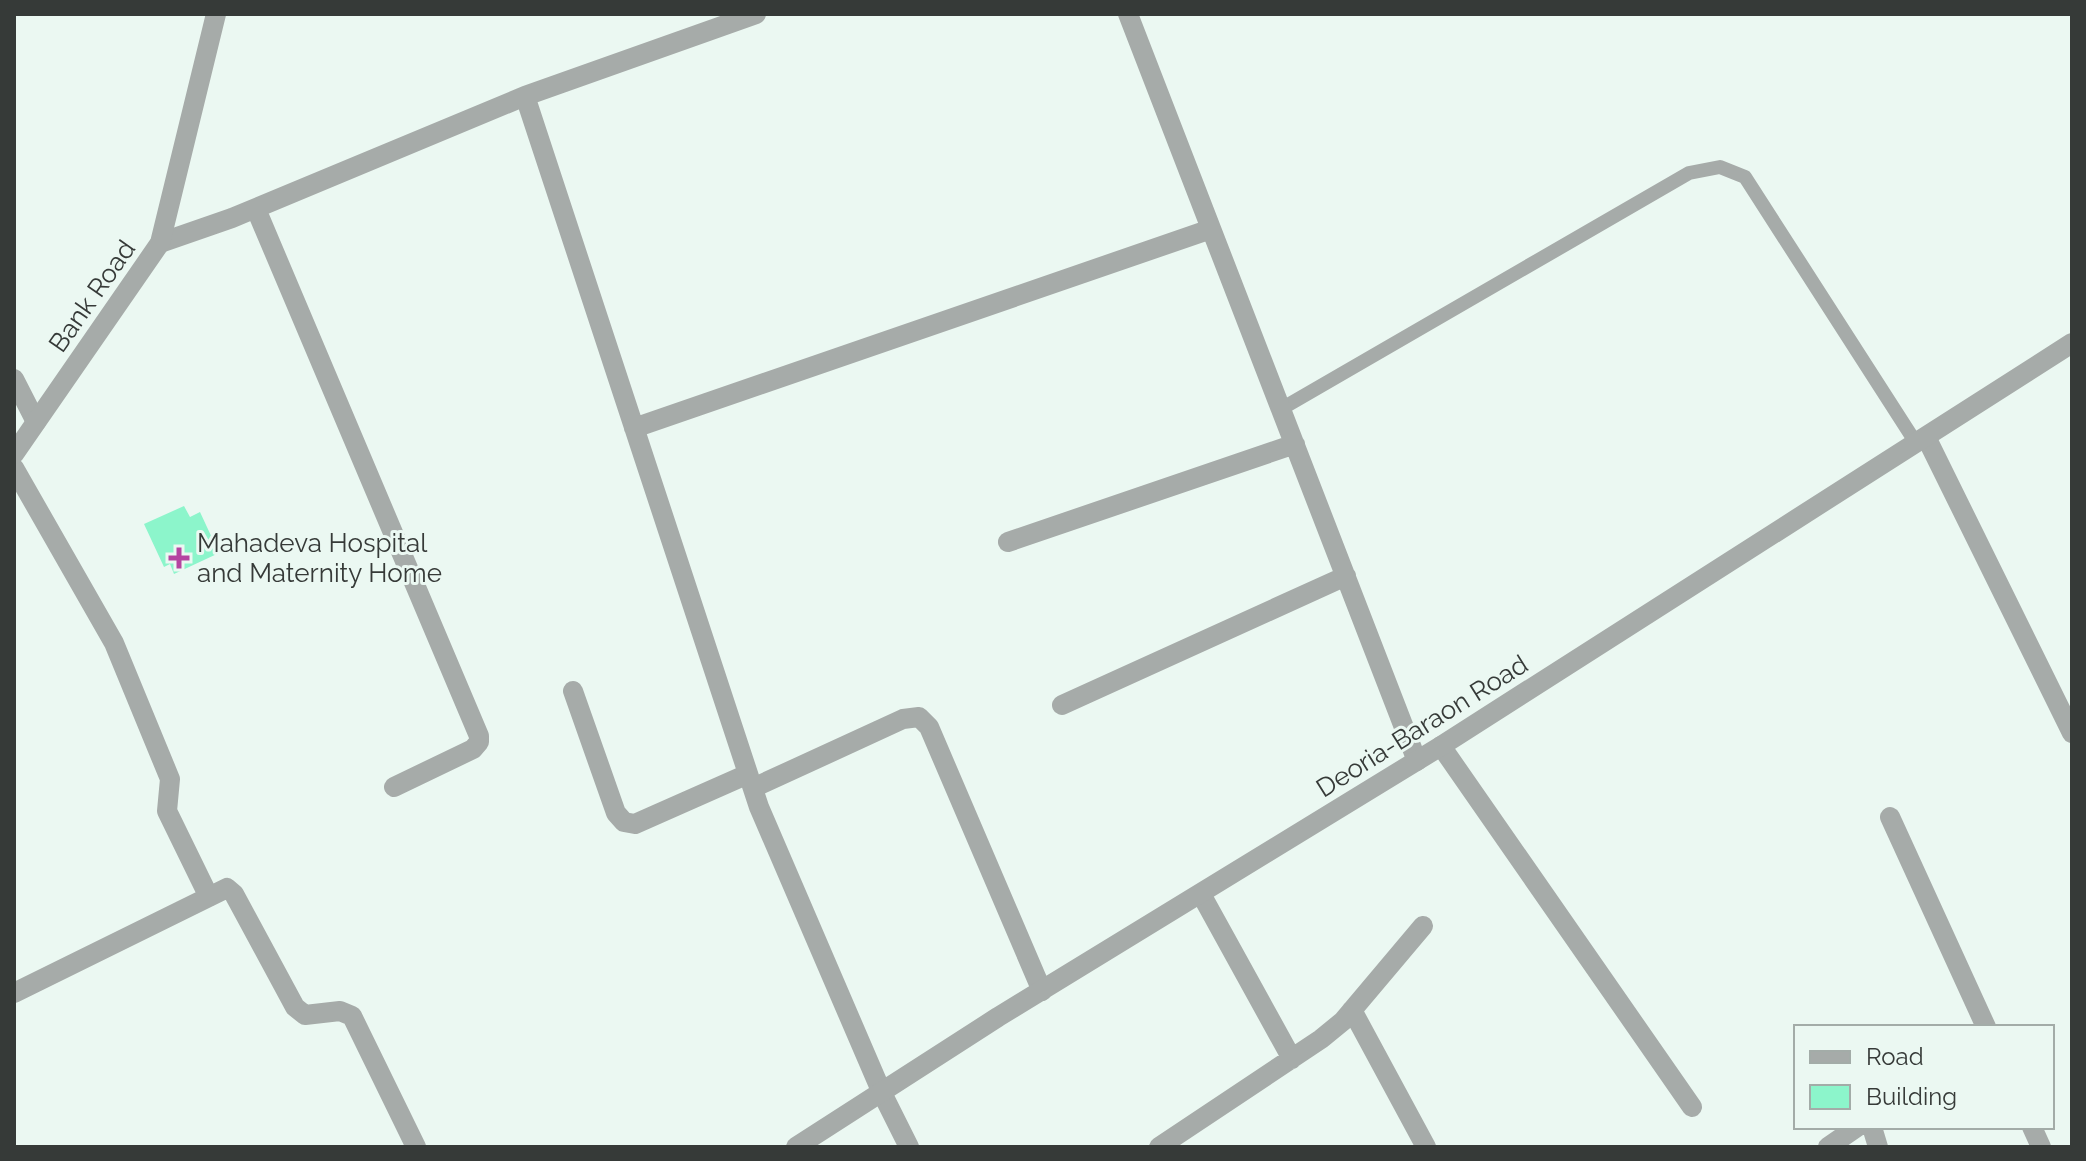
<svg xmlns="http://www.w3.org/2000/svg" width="2086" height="1161" viewBox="0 0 2086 1161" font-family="Raleway,sans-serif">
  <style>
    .building { fill: #8cf5cb }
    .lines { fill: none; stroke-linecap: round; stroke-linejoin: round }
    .service { stroke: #a6aba9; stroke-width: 14 }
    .minor { stroke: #a6aba9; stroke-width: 20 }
    .tertiary { stroke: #a6aba9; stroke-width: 20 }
    .poi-dot { fill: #b544a1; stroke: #ebf8f2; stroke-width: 3 }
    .labels { text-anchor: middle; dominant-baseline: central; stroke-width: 6; stroke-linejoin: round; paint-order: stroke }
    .street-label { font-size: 26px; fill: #363a38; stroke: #ebf8f2 }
    .poi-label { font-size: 26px; fill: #363a38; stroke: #ebf8f2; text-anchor: start }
  </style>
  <rect width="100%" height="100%" fill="#ebf8f2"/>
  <!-- building -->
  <path class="building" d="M184,506L190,517L200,512L219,553L174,574L170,564L164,567L144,524Z"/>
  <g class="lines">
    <!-- service -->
    <path class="service" d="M1281,409L1689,173L1720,167L1745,177L1916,443"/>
    <!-- minor -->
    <path class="minor" d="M1128,14L1417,761
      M525,96L756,14
      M256,209L479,736V742L473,749L394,787
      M160,243L232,218L525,96L759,807L882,1093L909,1147
      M14,379L36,422
      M634,428L1211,229
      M1926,437L2072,733
      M14,468L114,643L170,779L167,811L209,897
      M1008,542L1295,444
      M573,691L616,813L624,822L635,824L748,774
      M1062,705L1346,576
      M1441,746L1692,1107
      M753,788L903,719L919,717L929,727L1042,991
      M1890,817L1986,1027
      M1201,894L1292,1059
      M14,993L227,888L234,894L295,1007L305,1015L340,1011L352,1016L416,1147
      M1352,1010L1426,1147
      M1872,1127L1878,1147
      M2032,1127L2041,1147
      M1159,1147L1321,1039L1343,1021L1423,926
      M1828,1147L1857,1127"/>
    <!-- tertiary -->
    <path class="tertiary" d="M14,454L160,243L216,14
      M796,1147L998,1017L1441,746L2072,343"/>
  </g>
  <!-- markers -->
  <path class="poi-dot" d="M175 546h8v8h8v8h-8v8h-8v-8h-8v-8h8z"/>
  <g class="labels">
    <!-- street labels -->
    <g class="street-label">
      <text transform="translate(92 296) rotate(-55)">Bank Road</text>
      <text transform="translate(1422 726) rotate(-32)">Deoria-Baraon Road</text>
    </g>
    <!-- poi labels -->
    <g class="poi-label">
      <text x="197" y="543">Mahadeva Hospital<tspan x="197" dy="30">and Maternity Home</tspan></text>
    </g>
  </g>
  <!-- border -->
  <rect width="2086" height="1161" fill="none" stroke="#363a38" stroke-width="32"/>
  <!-- legend -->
  <rect x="1794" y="1025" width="260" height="104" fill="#ebf8f2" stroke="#a3aca8" stroke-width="2"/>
  <rect x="1810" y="1051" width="40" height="12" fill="#a6aba9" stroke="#a3aca8" stroke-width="2"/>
  <text x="1866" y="1065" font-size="24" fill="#363a38">Road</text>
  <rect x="1810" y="1085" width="40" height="24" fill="#8cf5cb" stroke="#a3aca8" stroke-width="2"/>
  <text x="1866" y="1105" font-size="24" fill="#363a38">Building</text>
</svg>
